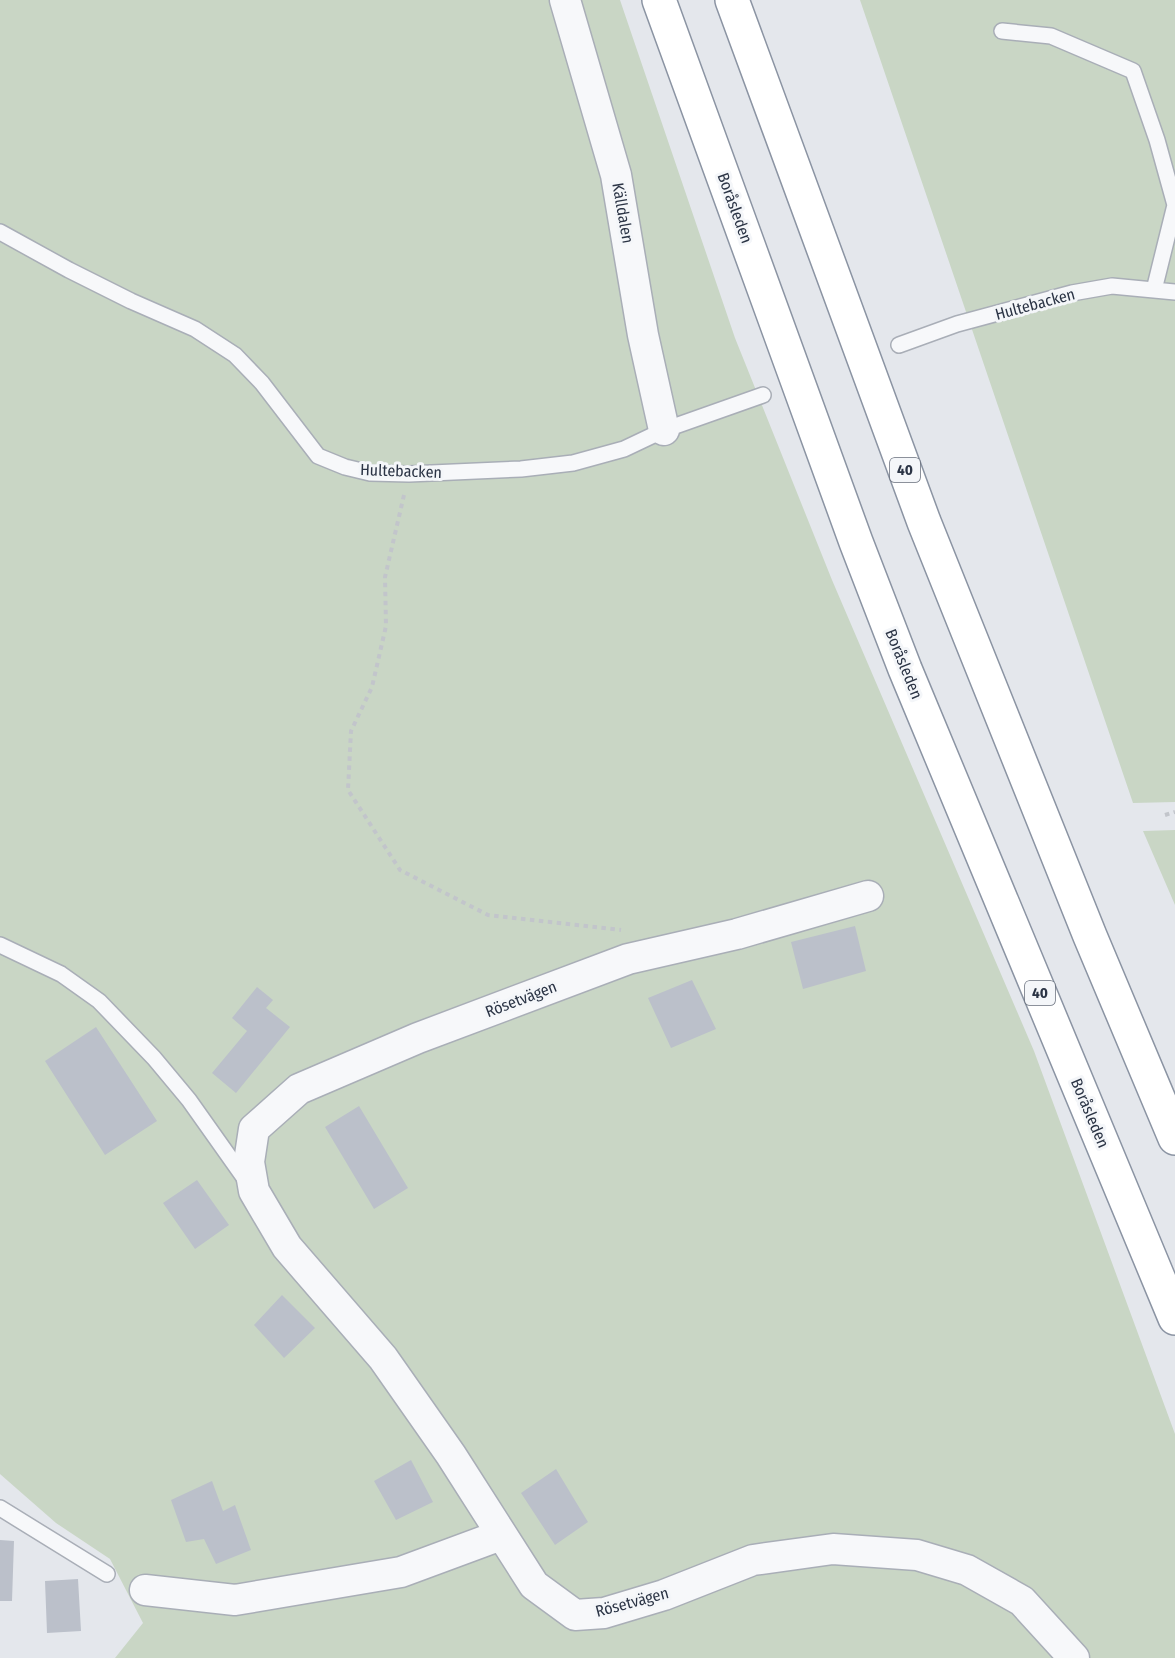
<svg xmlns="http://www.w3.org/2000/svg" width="1175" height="1658" viewBox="0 0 1175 1658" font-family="'Fira Sans Condensed',sans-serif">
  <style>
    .green { fill: #c9d6c5 }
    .building { fill: #bbc0ca }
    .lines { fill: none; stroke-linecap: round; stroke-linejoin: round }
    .service-casing { stroke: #a9aeb7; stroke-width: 18 }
    .minor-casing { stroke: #a9aeb7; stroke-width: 33 }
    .motorway-casing { stroke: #8b94a3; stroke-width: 36 }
    .path { stroke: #c2c5cb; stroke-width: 4; stroke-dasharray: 4.5 4.5; stroke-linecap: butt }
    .service { stroke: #f7f8fa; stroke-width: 15 }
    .minor { stroke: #f7f8fa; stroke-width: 30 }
    .motorway { stroke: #fff; stroke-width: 33 }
    .labels { text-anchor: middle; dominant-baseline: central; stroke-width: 6; stroke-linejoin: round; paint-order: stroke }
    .shield { fill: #f4f6f9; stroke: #676e7b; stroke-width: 1.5 }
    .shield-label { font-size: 15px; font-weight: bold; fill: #2b3445 }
    .street-label { font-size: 16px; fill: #2b3445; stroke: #f4f6f9 }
  </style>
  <rect width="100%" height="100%" fill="#e4e7ec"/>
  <!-- green -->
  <path class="green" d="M0,0H620L735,338L832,580L1034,1051L1175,1434V1658H115L143,1623L110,1559L56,1523L0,1474Z
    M860,0H1175V802L1133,803Z
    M1175,830V905L1143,831Z"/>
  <!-- building -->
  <path class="building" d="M855,926L866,971L803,989L791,942Z
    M692,980L716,1029L671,1048L648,998Z
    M257,987L273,1000L266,1008L290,1027L236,1093L212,1073L247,1031L232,1018Z
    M96,1027L157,1121L105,1155L45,1061Z
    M359,1106L408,1188L374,1209L325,1127Z
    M197,1180L229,1225L195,1249L163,1203Z
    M282,1295L315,1328L284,1358L254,1325Z
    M411,1460L433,1502L396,1520L374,1481Z
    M556,1469L588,1522L555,1545L521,1493Z
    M212,1481L223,1511L235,1505L251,1550L216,1564L204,1539L186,1542L171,1500Z
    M0,1540L14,1541L12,1601H0Z
    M78,1579L81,1631L47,1633L45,1581Z"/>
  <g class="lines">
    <defs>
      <path id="service" d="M1002,31L1051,36L1133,71L1157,140L1175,205
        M0,232L69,270L131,301L195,329L235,355L262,383L318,456L345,467L370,473L409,474L521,469L573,463L624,449L664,430L763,395
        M1154,290L1175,205
        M899,345L957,324L1072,293L1112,286L1175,292
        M0,945L61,974L99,1001L154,1058L189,1100L245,1179
        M0,1508L107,1574"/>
      <path id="minor" d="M565,0L616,175L643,335L664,430
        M868,896L737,934L628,959L418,1038L299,1089L254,1129L249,1162L254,1191L287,1247L383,1358L451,1455L534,1585L575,1615L604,1613L664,1595L753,1560L833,1549L917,1555L967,1570L1022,1601L1074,1658
        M145,1590L235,1600L401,1572L501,1535"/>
      <path id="motorway" d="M659,0L856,542L905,669L1175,1318
        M732,0L924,522L1090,936L1175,1138"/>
    </defs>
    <!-- service casing -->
    <use href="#service" class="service-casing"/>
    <!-- minor casing -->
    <use href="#minor" class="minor-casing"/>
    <!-- motorway casing -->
    <use href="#motorway" class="motorway-casing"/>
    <!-- path -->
    <path class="path" d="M404,495L385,577L386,626L372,687L351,731L348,790L400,870L488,915L621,930
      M1165,815L1175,812"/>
    <!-- service -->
    <use href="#service" class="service"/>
    <!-- minor -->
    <use href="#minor" class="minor"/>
    <!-- motorway -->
    <use href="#motorway" class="motorway"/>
  </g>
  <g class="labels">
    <!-- shield labels -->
    <g class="shield">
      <rect x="890" y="458" width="30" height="24" rx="4.5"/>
      <rect x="1025" y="981" width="30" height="24" rx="4.5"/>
    </g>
    <g class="shield-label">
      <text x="905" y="470">40</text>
      <text x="1040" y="993">40</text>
    </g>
    <!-- street labels -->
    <g class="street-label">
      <text transform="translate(735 208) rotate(70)">Boråsleden</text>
      <text transform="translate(623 213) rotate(80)">Källdalen</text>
      <text transform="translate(1035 304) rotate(-15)">Hultebacken</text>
      <text transform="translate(401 471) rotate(2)">Hultebacken</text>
      <text transform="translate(904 664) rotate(68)">Boråsleden</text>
      <text transform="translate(521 999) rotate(-21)">Rösetvägen</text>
      <text transform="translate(1090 1113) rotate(67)">Boråsleden</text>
      <text transform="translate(632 1602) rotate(-15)">Rösetvägen</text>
    </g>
  </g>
</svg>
